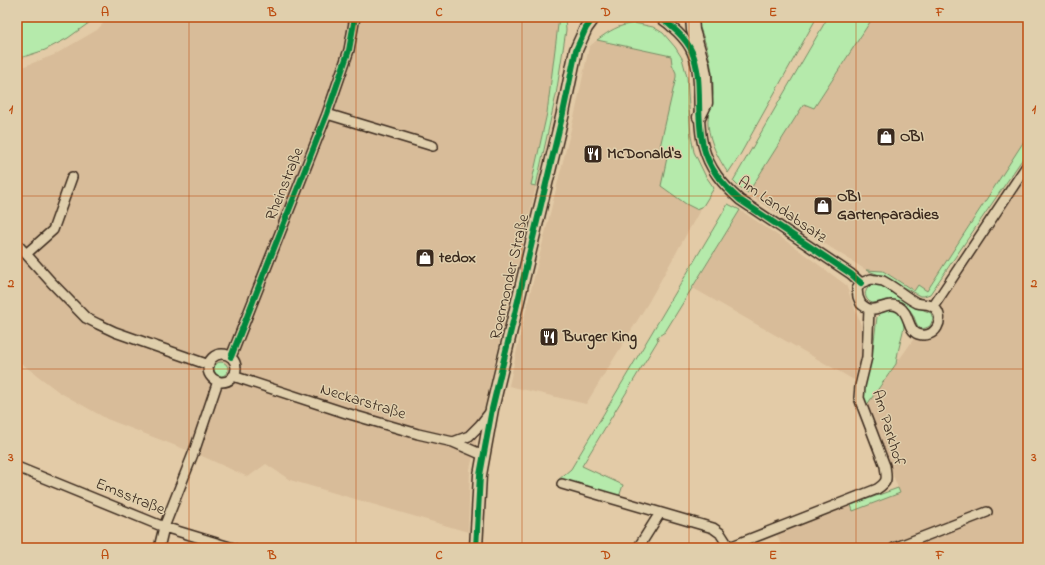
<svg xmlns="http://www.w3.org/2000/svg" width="1045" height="565" viewBox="0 0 1045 565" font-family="'Indie Flower',sans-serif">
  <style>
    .built { fill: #d8bc99 }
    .green { fill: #b5eaab; stroke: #788a64 }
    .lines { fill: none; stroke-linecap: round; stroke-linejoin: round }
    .minor-casing { stroke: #3b2a1e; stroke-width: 12 }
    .major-casing { stroke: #3b2a1e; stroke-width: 15 }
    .minor { stroke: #e0cfac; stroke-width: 9 }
    .major { stroke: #e0cfac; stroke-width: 12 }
    .cycleway-casing { stroke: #e0cfac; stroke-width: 8 }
    .cycleway { stroke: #00873e; stroke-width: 6 }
    .grid { fill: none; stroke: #bd4d10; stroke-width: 1; stroke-opacity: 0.55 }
    .labels { text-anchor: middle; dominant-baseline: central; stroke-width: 3; stroke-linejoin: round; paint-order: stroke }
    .poi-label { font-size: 16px; font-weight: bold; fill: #3b2a1e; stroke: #e0cfac; text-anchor: start }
    .street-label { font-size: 16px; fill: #3b2a1e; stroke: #e0cfac }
    .neatline { fill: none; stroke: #bd4d10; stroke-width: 1.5 }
    .grid-label { font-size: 13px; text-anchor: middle; font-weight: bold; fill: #bd4d10 }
  </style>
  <rect width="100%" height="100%" fill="#e3cba7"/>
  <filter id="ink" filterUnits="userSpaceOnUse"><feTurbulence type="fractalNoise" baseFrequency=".025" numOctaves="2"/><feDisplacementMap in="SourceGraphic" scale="8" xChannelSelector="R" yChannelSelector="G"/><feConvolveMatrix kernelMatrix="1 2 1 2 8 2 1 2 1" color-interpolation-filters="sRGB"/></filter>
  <g filter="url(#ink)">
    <!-- built -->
    <path class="built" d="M109,17H559L547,113L531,184L536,186L470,469L468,532L290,480L266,464L248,477L202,456L107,419L59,392L17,360V69L54,55L97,30Z
      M862,17H1028V135L927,291H914L883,271L866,270L753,198L748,193L804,103L814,108L870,22Z
      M597,40L671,56L678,67L675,132L709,194L648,303L586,404L509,386L524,318L576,109L589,47Z
      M1028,173V548H782L777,535L851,505L853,511L900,493L866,406L906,350Z
      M740,210L792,245L846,285L861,325L862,338L861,356L854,380L693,288Z"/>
    <!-- green -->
    <path class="green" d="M17,17H97L68,38L45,50L17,59Z
      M559,17H565L566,30L556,95L536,186L531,185L547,113Z
      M696,17H817L740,155L728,173C718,158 710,143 708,125C707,115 712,104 713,94C714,72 708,48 700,28L696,27Z
      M828,17H862L870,22L814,108L804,104L748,193L741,189L733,181Z
      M634,23L653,27L663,33L675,47L682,58L687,77L691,136L694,152L705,175L714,188L703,206L696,209L686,204L661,186L668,153L660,147L676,77V73L672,64L671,56L597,40C611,30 617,26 634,23Z
      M1028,135V151L930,294L924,296H920L882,276L866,270L883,271L914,291L918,285L927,291Z
      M728,204L740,210L665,332L657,337L658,340L582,466L623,485L619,497L558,480L571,469Z
      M876,284L884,286L919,308L931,313L933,319L930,326C916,334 917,321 912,313C909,308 905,305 900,302C894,298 886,300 879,302C877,302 875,303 873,303C867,302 864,295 866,291C868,286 872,285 876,284Z
      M888,310L894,311L900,314L903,319L904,327L898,352L896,364L866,406L862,395L872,357L877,317L882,312Z
      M214 369a7 7 0 1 1 14 0a7 7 0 1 1-14 0Z
      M898,488L900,493L853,511L851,505Z"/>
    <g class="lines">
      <defs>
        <path id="minor" d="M659,17C670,24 687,39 692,52C704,80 695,115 703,145C709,169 722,184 740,200L851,274L861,283
          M327,114L433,146
          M17,244L52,283L86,318L98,324L115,332L209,365
          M26,254L53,230L72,177
          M871,279C875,280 880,280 883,281C895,287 905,297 917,303C923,305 930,303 935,308C946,319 935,340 918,334C907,330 910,313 899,307C888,301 879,311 869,309C866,308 864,306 861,304L858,297L857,289L861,283Z
          M933,307L1028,164
          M208 368a14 14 0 1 1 28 0a14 14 0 1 1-28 0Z
          M231,357L327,114L349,50L355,17
          M233,376L346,413L418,434L453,442L483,455
          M453,442L469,436L480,425L491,411
          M17,467L164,527L233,548
          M562,484L713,528L720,533L729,547
          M159,548L164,527L195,449L218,381
          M638,548L660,513
          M727,548L877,489C888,482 887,479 885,466L859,398L860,386L867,357L869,309
          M894,548L987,512"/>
        <path id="major" d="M692,17L693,30L703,64L705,75L706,103L699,117
          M476,548L480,475L492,409L563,113L576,50L586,28L594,17"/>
      </defs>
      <!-- minor casing -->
      <use href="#minor" class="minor-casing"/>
      <!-- major casing -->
      <use href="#major" class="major-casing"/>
      <!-- minor -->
      <use href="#minor" class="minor"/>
      <!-- major -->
      <use href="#major" class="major"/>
      <defs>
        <path id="cycleway" d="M659,17C670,24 687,39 692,52C704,80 695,115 703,145C709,169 722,184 740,200L851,274L861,283
          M231,357L327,114L349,50L355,17
          M476,548L480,475L492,409L563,113L576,50L586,28L594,17"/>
      </defs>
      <!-- cycleway casing -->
      <use href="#cycleway" class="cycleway-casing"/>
      <!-- cycleway -->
      <use href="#cycleway" class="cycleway"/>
    </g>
  </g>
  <!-- grid -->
  <path class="grid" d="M189,17V548M356,17V548M522,17V548M689,17V548M856,17V548M17,196H1028M17,369H1028"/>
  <!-- icons -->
  <defs>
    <symbol id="shop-square" viewBox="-11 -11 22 22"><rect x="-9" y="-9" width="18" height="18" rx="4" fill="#3b2a1e" stroke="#e0cfac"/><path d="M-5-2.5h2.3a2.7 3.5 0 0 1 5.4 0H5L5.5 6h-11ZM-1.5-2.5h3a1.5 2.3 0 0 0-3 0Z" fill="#fff"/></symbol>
    <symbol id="restaurant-square" viewBox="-11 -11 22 22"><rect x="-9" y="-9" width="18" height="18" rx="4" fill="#3b2a1e" stroke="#e0cfac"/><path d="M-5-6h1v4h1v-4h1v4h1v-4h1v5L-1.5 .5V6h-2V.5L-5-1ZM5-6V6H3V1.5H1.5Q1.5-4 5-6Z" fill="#fff"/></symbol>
  </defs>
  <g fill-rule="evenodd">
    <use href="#shop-square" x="875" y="126" width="22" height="22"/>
    <use href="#restaurant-square" x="582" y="143" width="22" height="22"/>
    <use href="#shop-square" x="812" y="195" width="22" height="22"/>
    <use href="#shop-square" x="414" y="247" width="22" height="22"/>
    <use href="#restaurant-square" x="538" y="326" width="22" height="22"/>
  </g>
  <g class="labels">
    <!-- poi labels -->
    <g class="poi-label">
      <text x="900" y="137">OBI</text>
      <text x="607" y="154">McDonald's</text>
      <text x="837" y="197">OBI<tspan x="837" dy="18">Gartenparadies</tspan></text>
      <text x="439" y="258">tedox</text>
      <text x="563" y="337">Burger King</text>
    </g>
    <!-- street labels -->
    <g class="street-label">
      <text transform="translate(285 184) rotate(-68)">Rheinstraße</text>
      <text transform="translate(782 210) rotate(35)">Am Landabsatz</text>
      <text transform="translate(510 277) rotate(-77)">Roermonder Straße</text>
      <text transform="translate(363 402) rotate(17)">Neckarstraße</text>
      <text transform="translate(888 428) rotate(73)">Am Parkhof</text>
      <text transform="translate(130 497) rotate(22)">Emsstraße</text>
    </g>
  </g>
  <!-- margin -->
  <rect width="1045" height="565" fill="none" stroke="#e0cfac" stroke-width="44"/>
  <rect x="22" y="22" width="1001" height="521" class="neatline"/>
  <g class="grid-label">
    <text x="105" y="16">A</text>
    <text x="272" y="16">B</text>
    <text x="439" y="16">C</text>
    <text x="606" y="16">D</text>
    <text x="773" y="16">E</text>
    <text x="940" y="16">F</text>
    <text x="11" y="113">1</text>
    <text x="1034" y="113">1</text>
    <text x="11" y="287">2</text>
    <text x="1034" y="287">2</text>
    <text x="11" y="461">3</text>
    <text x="1034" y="461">3</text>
    <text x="105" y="559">A</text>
    <text x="272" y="559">B</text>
    <text x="439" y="559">C</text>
    <text x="606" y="559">D</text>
    <text x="773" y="559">E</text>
    <text x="940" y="559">F</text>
  </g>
</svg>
